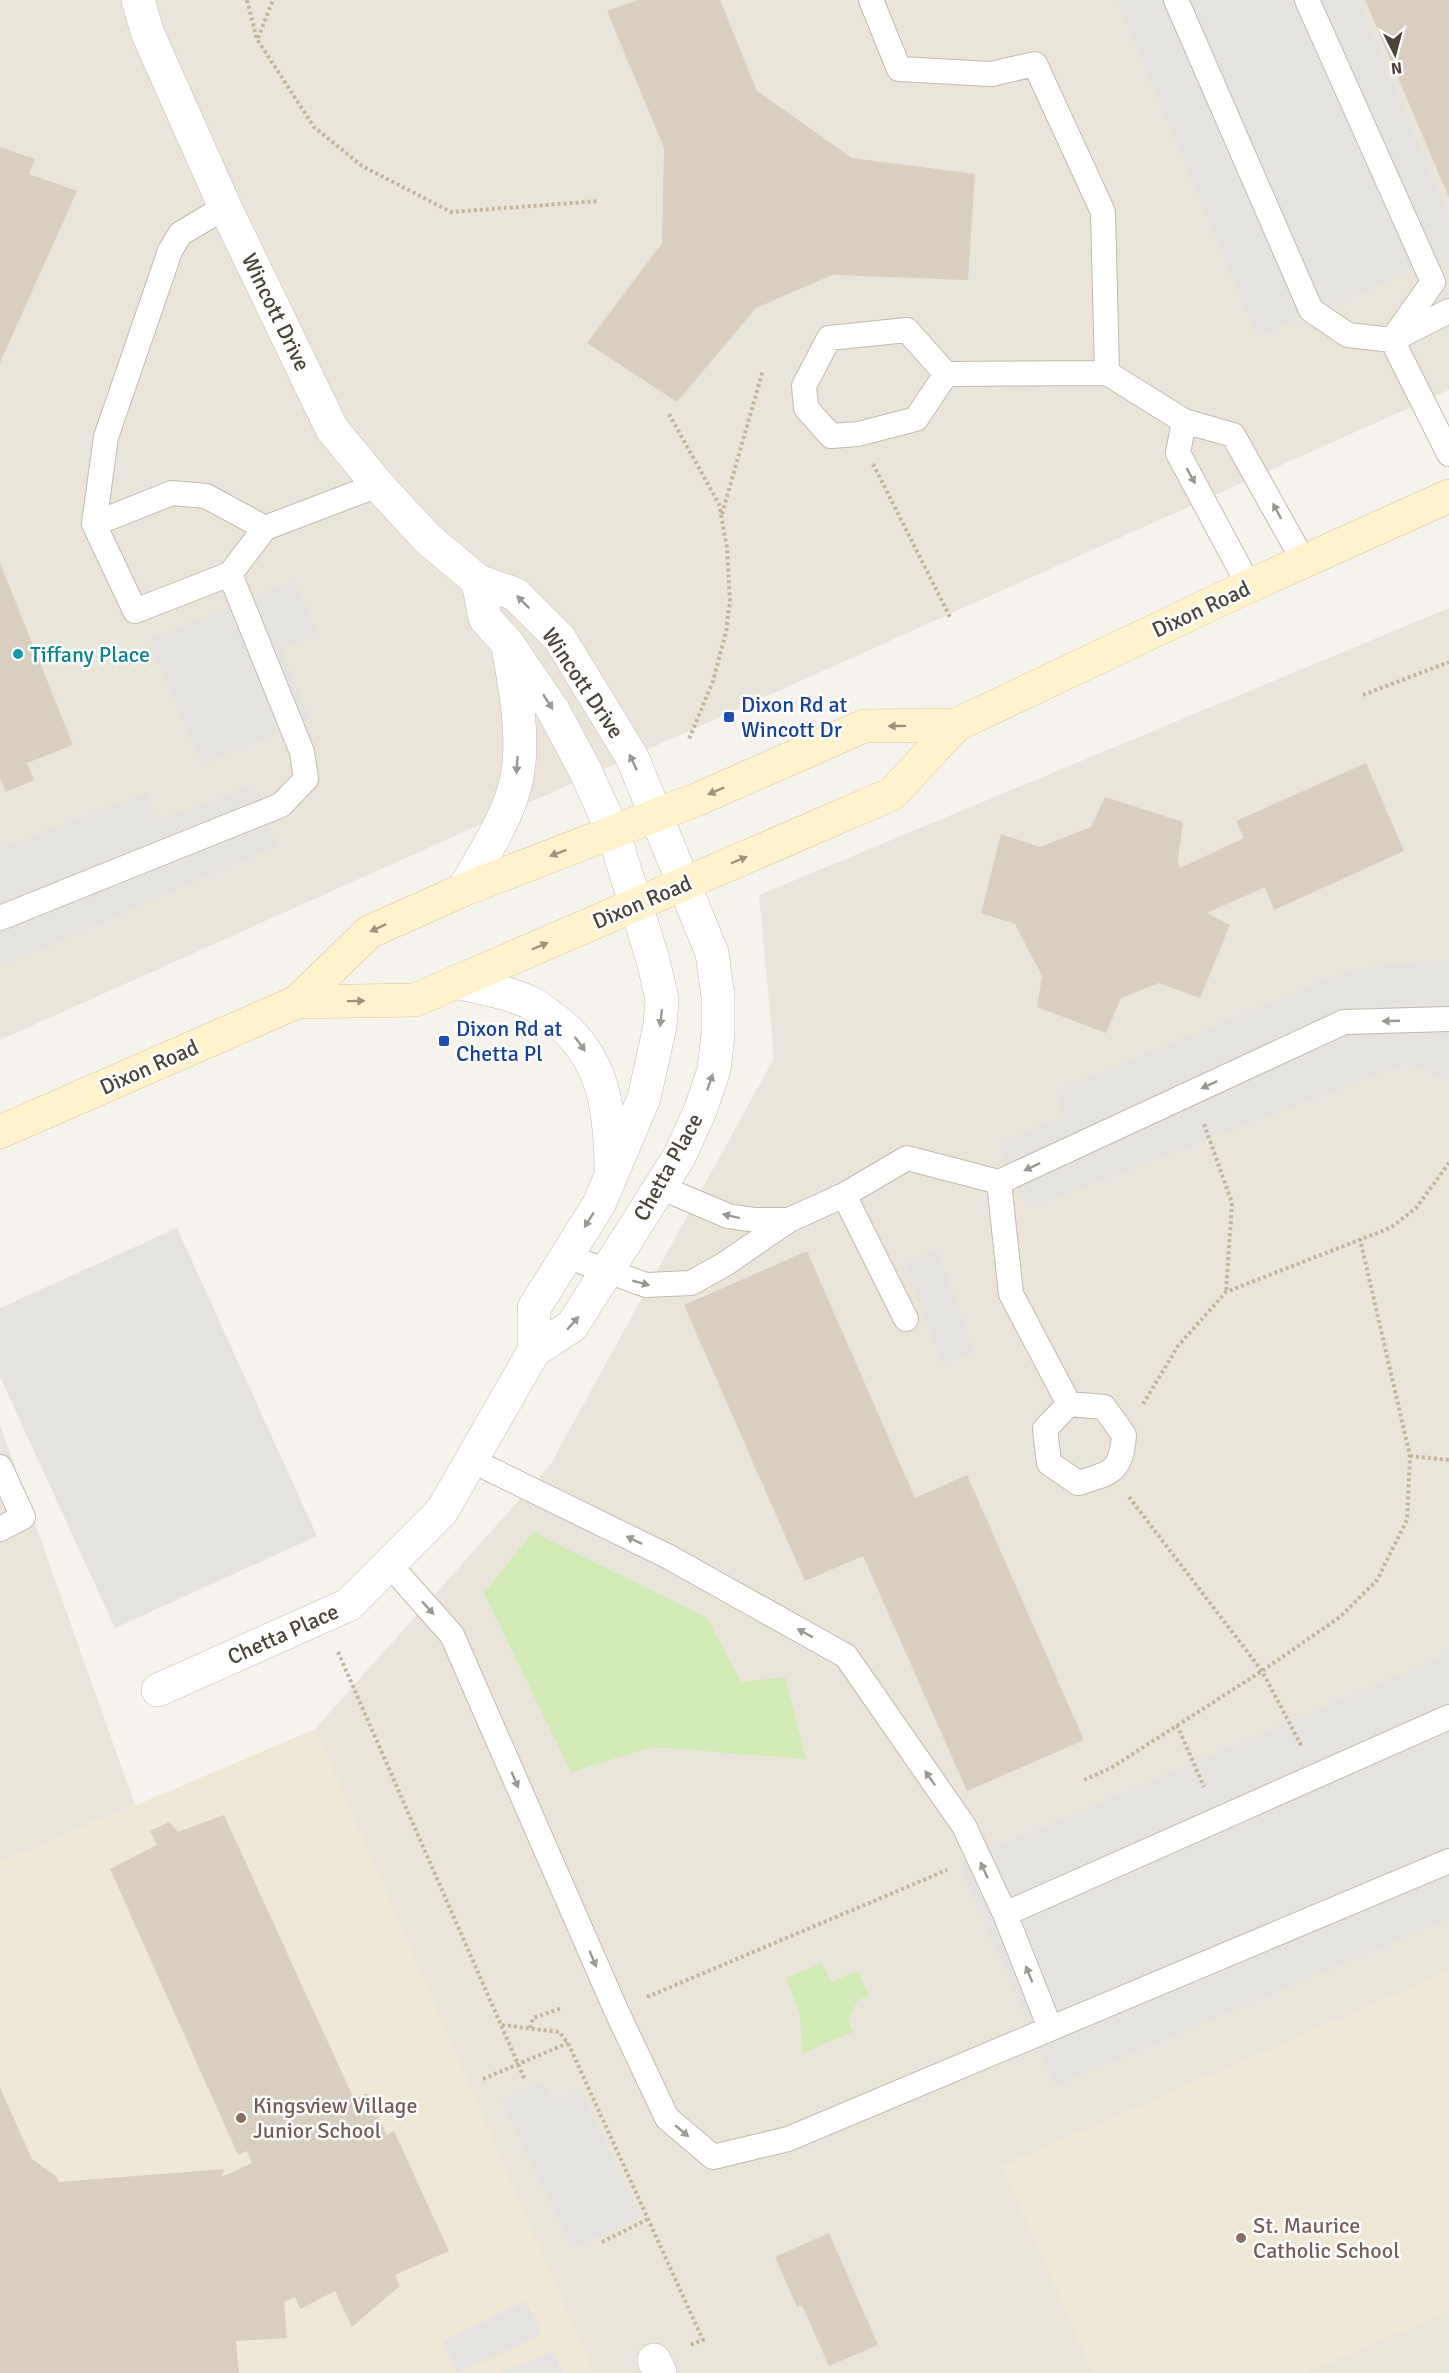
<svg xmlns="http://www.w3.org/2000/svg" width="1449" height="2373" viewBox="0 0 1449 2373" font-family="Signika,sans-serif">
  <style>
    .residential { fill: #eae5da }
    .education { fill: #efe8d6 }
    .green { fill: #d2eab5 }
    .parking { fill: #e5e3e0 }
    .building { fill: #d8cfc1 }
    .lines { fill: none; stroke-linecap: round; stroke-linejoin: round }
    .lane-casing { stroke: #c2bbae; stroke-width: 26 }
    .street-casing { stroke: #c2bbae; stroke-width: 34 }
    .secondary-casing { stroke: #d6c79b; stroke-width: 34 }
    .path { stroke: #c4b79f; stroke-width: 4; stroke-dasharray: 3 3; stroke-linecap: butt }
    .lane { stroke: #fff; stroke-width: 24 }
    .street { stroke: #fff; stroke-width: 33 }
    .secondary { stroke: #fff3cd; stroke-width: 33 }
    .oneway { fill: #9c9892 }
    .oneway2 { fill: #9c937c }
    .culture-dot { fill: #0f9aa8; stroke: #fff; stroke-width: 2 }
    .transit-dot { fill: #1a4fb4; stroke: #fff; stroke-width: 2 }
    .education-dot { fill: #8d6e63; stroke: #fff; stroke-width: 2 }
    .labels { text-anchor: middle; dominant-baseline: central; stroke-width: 5; stroke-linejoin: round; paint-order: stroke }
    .street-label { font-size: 22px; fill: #4b4439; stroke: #fff }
    .culture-label { font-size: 22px; fill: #0d838f; stroke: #fff; text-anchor: start }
    .transit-label { font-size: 22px; fill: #164399; stroke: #fff; text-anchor: start }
    .education-label { font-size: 22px; fill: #785e54; stroke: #fff; text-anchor: start }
  </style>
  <rect width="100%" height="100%" fill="#f6f3ec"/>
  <!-- residential -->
  <path class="residential" d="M0,0H1449V390L0,1040Z
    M1449,608V2373H593L315,1729L550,1465L774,1058L759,895Z
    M0,1425L135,1805L0,1863Z"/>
  <!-- education -->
  <path class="education" d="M315,1729L593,2373H0V1863Z
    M1449,1971V2311L1306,2373H1093L1002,2166Z"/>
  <!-- green -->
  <path class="green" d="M533,1532L707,1618L741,1682L785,1677L806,1759L652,1747L571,1772L484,1593Z
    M822,1963L831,1982L858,1971L869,1996L858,2000L848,2020L853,2032L802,2053L800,2013L786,1978Z"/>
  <!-- parking -->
  <path class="parking" d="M1117,0H1358L1449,219V256L1257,336Z
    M294,580L317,634L281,649L310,719L202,764L149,640Z
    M250,787L277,845L0,967V849L146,793L157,821Z
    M1440,960L1449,962V1080L1406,1063L1027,1209L1000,1144L1064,1115L1055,1091L1353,969Z
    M177,1228L317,1536L115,1628L0,1377V1308Z
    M937,1250L975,1353L942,1364L905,1262Z
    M1449,1654V1918L1055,2086L959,1863Z
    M542,2082L552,2103L580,2090L640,2216L572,2248L502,2101Z
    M526,2301L542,2335L457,2373L442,2341Z
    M553,2351L563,2373H501Z"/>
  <!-- building -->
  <path class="building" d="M638,0H720L757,91L852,158L975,174L968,280L832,275L756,308L677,402L587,343L662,243L664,148L607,11Z
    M1365,0H1449V198Z
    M0,147L35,159L29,174L77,191L0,363Z
    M0,563L73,745L27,763L34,780L6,792L0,778Z
    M1366,763L1404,851L1274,910L1265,887L1207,913L1230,925L1200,998L1159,983L1121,998L1106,1033L1037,1007L1042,976L1015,924L981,913L1001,834L1040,847L1091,827L1105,797L1183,822L1178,861L1180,868L1244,838L1236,821Z
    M807,1251L915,1498L967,1475L1084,1740L967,1791L863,1556L805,1581L684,1305Z
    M224,1815L354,2099L367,2093L387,2135L394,2131L449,2251L395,2275L400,2286L352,2327L335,2291L300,2309L295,2297L284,2302L287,2338L236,2341L239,2373H0V2088L32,2159L56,2176L59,2182L224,2169L222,2177L252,2163L247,2151L238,2155L110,1869L157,1845L150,1831L169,1822L178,1832Z
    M829,2233L878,2345L829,2366L802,2305L797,2307L775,2257Z"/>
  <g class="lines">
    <defs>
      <path id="lane" d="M871,0L899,69L991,74L1035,64L1103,212L1107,373L1184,421L1233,435L1304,562
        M1176,0L1311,310L1348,335L1392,340L1433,282L1307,0
        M1449,311L1392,340L1449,454
        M946,374L916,419L858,434L831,436L806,408L804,386L829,338L907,330L946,374L1107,373
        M1184,421L1178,453L1249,586
        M94,524L106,437L170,251L180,234L225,207
        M265,528L230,574L135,611L94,524L172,493L206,496L265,528L378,485
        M0,918L281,805L306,779L302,752L230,574
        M999,1182L1011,1294L1069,1404
        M660,1187L728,1216L755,1220H789
        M844,1195L906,1319
        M566,1256L646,1285L691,1283L725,1264L789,1220L844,1195L907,1158L999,1182L1344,1022L1449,1019
        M1069,1404L1104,1407L1124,1435C1121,1473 1111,1473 1078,1483L1049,1463L1045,1429Z
        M471,1460L669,1557L846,1656L964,1826L1005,1914L1050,2028
        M0,1467L23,1517L0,1529
        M389,1564L452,1635L616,2010L667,2118L713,2157L788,2139L1449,1861
        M1005,1914L1449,1717"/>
      <path id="street" d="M138,0L148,34L225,207L332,429L378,485L428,539L478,581L515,594L560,639L632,757L712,953L718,996V1034L714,1070L700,1111L679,1157L572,1326L534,1351V1308L599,1204L644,1098L660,1026L662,999L653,960L613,832L585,770L553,710L508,644L485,618L478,581
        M463,890C482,857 505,823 515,786C526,745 516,693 509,652
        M456,982C480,988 508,992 531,1003C539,1007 547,1014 554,1019C604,1056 610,1109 611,1166
        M158,1690L348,1605L442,1511L534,1351
        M654,2360L660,2373"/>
      <path id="secondary" d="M297,1002L415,1000L892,794L956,725L1249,586L1449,496
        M0,1132L297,1002L369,932L463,890L698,799L864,726L956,725"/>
    </defs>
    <!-- lane casing -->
    <use href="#lane" class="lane-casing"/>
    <!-- street casing -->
    <use href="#street" class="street-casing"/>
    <!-- secondary casing -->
    <use href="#secondary" class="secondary-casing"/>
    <!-- path -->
    <path class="path" d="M247,0L257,39L314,127L362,166L451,212L599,201
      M258,38L273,0
      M669,414L719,504L727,548L730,601L726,632L713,681L689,739
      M873,464L951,619
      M722,514L763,370
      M1363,695L1449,662
      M1204,1124L1232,1203L1226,1292
      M1143,1404L1178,1346L1226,1292L1390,1228L1416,1208L1449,1163
      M1410,1456L1449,1460
      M1129,1497L1262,1671L1302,1747
      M338,1652L525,2080
      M1177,1725L1204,1787
      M1084,1780L1111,1768L1262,1671L1340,1617L1377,1580L1407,1520L1410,1456L1360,1239
      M647,1997L947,1870
      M502,2025L559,2032L568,2043L703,2340L690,2345
      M530,2028L533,2018L562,2008
      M483,2079L568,2043
      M602,2242L648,2219"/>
    <!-- lane -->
    <use href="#lane" class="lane"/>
    <!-- street -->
    <use href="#street" class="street"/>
    <!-- secondary -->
    <use href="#secondary" class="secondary"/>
  </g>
  <!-- one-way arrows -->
  <defs><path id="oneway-solid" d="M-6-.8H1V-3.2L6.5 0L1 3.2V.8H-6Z" transform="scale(1.5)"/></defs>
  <g class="oneway">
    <use href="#oneway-solid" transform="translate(1191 476) rotate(61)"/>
    <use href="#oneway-solid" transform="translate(1277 511) rotate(-118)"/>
    <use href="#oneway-solid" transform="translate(523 602) rotate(-135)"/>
    <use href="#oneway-solid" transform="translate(548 702) rotate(57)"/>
    <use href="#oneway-solid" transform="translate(633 762) rotate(-115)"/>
    <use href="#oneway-solid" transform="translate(517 765) rotate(94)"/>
    <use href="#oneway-solid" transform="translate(661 1018) rotate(96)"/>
    <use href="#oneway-solid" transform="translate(1391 1021) rotate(178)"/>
    <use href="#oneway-solid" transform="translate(580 1044) rotate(54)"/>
    <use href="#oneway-solid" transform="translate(710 1082) rotate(-71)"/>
    <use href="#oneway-solid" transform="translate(1209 1085) rotate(155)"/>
    <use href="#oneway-solid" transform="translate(1032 1167) rotate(155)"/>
    <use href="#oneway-solid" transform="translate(731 1216) rotate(-166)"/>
    <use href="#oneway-solid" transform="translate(589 1220) rotate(122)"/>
    <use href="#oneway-solid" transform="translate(641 1283) rotate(15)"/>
    <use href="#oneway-solid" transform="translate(573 1323) rotate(-49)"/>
    <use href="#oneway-solid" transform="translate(634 1540) rotate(-154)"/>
    <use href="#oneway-solid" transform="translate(428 1608) rotate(48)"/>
    <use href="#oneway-solid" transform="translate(805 1633) rotate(-151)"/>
    <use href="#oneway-solid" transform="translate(930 1778) rotate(-125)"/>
    <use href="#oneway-solid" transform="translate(515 1780) rotate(67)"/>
    <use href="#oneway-solid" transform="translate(984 1870) rotate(-115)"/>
    <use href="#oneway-solid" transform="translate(593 1959) rotate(67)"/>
    <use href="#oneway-solid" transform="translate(1029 1974) rotate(-112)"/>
    <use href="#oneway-solid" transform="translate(682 2131) rotate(40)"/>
  </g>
  <g class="oneway2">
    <use href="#oneway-solid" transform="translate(897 726) rotate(179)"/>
    <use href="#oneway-solid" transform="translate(716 791) rotate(156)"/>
    <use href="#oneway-solid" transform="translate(558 853) rotate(159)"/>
    <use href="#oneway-solid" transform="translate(739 860) rotate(-23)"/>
    <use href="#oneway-solid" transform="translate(378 928) rotate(155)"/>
    <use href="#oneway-solid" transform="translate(540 946) rotate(-23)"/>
    <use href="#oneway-solid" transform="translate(356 1001) rotate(-1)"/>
  </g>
  <!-- markers -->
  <circle class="culture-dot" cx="18" cy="654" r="6"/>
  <g class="transit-dot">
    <rect x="723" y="711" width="12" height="12" rx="3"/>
    <rect x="438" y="1035" width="12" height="12" rx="3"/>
  </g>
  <g class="education-dot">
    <circle cx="241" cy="2118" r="6"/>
    <circle cx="1241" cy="2238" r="6"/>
  </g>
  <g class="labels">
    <!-- street labels -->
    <g class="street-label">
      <text transform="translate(276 312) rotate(64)">Wincott Drive</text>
      <text transform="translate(1201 609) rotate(-25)">Dixon Road</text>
      <text transform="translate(583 683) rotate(56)">Wincott Drive</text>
      <text transform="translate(642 902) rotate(-23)">Dixon Road</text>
      <text transform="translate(149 1067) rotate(-24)">Dixon Road</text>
      <text transform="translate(668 1167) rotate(-61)">Chetta Place</text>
      <text transform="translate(283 1634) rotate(-24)">Chetta Place</text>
    </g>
    <!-- culture labels -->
    <g class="culture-label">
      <text x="30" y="654">Tiffany Place</text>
    </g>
    <!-- transit labels -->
    <g class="transit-label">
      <text x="741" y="704">Dixon Rd at<tspan x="741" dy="25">Wincott Dr</tspan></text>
      <text x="456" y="1028">Dixon Rd at<tspan x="456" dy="25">Chetta Pl</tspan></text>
    </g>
    <!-- education labels -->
    <g class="education-label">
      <text x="253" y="2105">Kingsview Village<tspan x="253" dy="25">Junior School</tspan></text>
      <text x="1253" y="2225">St. Maurice<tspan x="1253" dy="25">Catholic School</tspan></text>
    </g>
  </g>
  <!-- north arrow -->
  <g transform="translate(1395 54) rotate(174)" stroke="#ffffff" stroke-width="4.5" paint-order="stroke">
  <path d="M0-4.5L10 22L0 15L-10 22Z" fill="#4b4439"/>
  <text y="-9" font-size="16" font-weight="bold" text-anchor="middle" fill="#4b4439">N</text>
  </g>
</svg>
